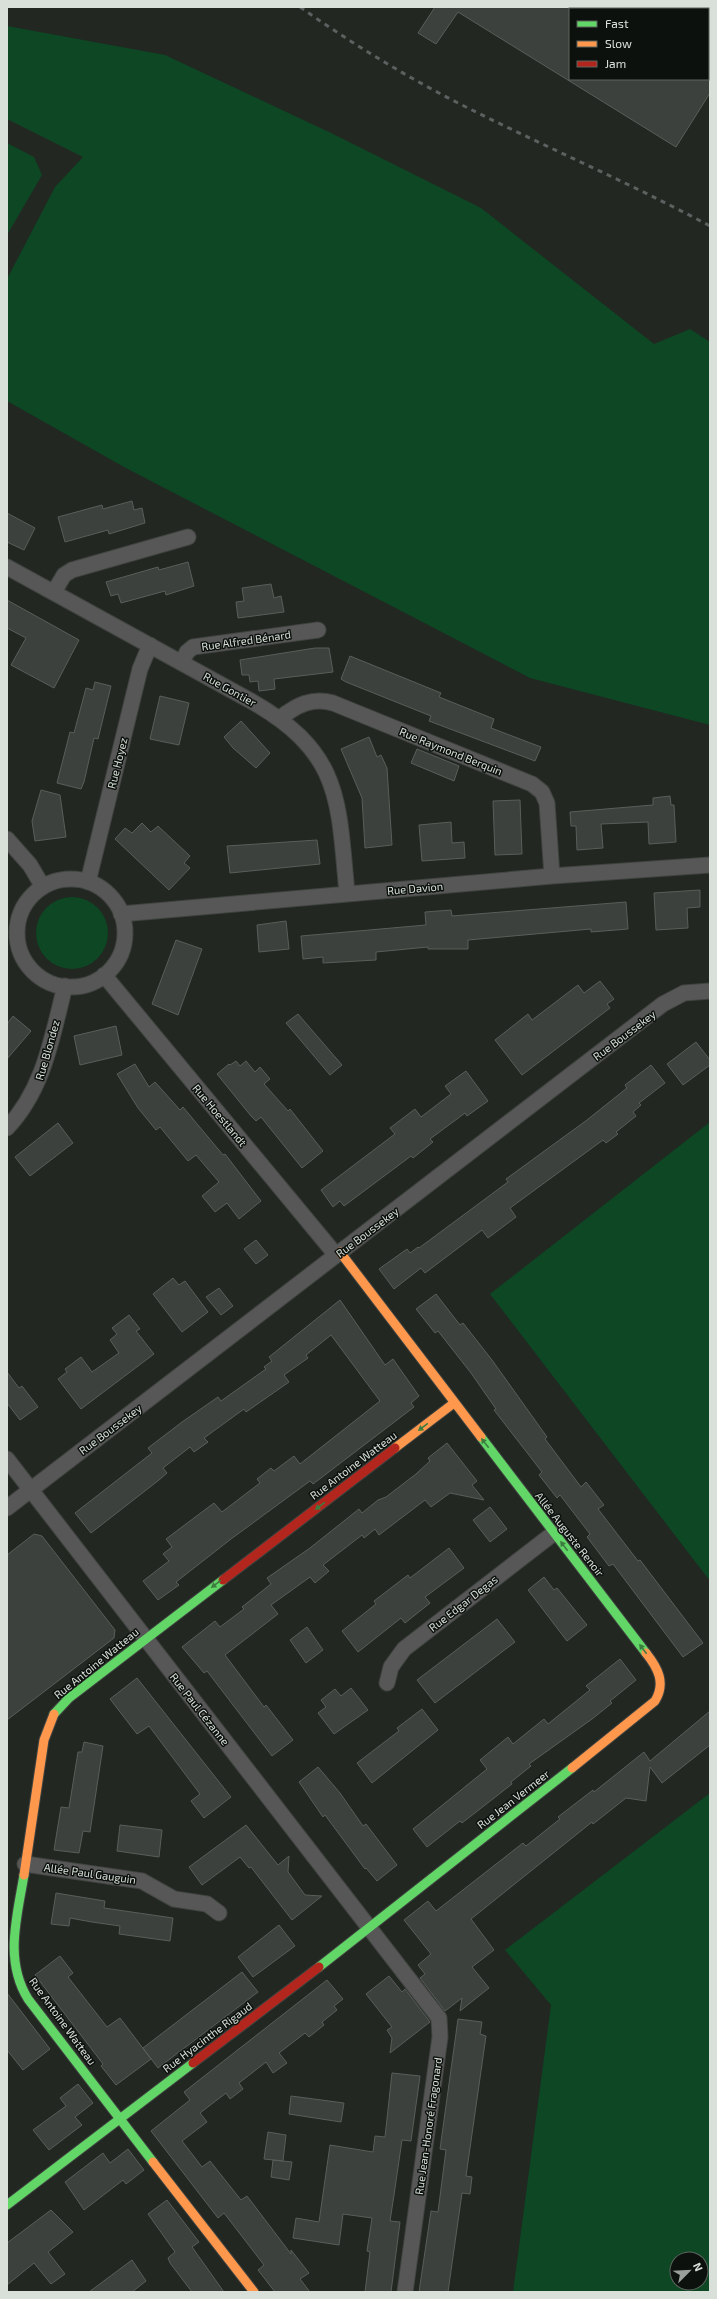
<svg xmlns="http://www.w3.org/2000/svg" width="717" height="2299" viewBox="0 0 717 2299" font-family="'Exo 2',sans-serif">
  <style>
    .green { fill: #0d4724; fill-rule: evenodd }
    .building { fill: #3d413d; stroke: #595e5a }
    .lines { fill: none; stroke-linecap: round; stroke-linejoin: round }
    .street-casing { stroke: #404440; stroke-width: 17 }
    .fast-casing { stroke: #404440; stroke-width: 11 }
    .slow-casing { stroke: #404440; stroke-width: 11 }
    .jam-casing { stroke: #404440; stroke-width: 11 }
    .street { stroke: #585758; stroke-width: 15 }
    .fast { stroke: #63d668; stroke-width: 9 }
    .slow { stroke: #ff974d; stroke-width: 9 }
    .jam { stroke: #b3261e; stroke-width: 9 }
    .rail { stroke: #5e605f; stroke-width: 3; stroke-dasharray: 5 5; stroke-linecap: butt }
    .oneway { fill: #3c7d3f }
    .labels { text-anchor: middle; dominant-baseline: central; stroke-width: 3; stroke-linejoin: round; paint-order: stroke }
    .street-label { font-size: 11px; fill: #d9e0da; stroke: #0c110d }
  </style>
  <rect width="100%" height="100%" fill="#222722"/>
  <!-- green -->
  <path class="green" d="M7,26L165,55L331,133L481,208L654,344L690,329L710,342V725L530,678L124,467L7,401V279L55,187L83,157L7,119Z
    M7,143L34,157L42,175L7,235Z
    M36 933a36 36 0 1 1 72 0a36 36 0 1 1-72 0Z
    M710,1122V1581L490,1294Z
    M710,1793V2292H513L551,2005L505,1950ZM677,2259H701V2283H677Z"/>
  <!-- building -->
  <path class="building" d="M435,7H570V79H710V93L676,147L458,12L436,44L418,33Z
    M132,501L134,510L142,508L145,523L109,534L108,530L65,542L58,517L102,505L103,509Z
    M7,513L35,528L24,550L7,542Z
    M188,562L194,586L166,595L165,591L121,603L118,594L111,596L106,582L158,567L159,570Z
    M271,584L274,598L281,596L284,612L238,618L236,602L244,601L242,588Z
    M7,600L79,640L54,688L11,665L26,638L7,628Z
    M315,648H329L333,672L274,679L275,689L259,691L258,681L250,682L249,675H242L240,660Z
    M350,656L441,693L439,697L494,719L491,728L541,747L535,761L429,721L431,716L346,682L341,679Z
    M95,682L111,686L98,739L94,738L84,782L81,789L57,783L70,732L74,733L86,688L93,690Z
    M160,696L189,703L179,745L150,739Z
    M241,721L270,753L256,768L233,748L224,737Z
    M369,737L377,757L381,755L387,768L392,845L365,848L362,798L341,749Z
    M417,749L459,766L454,781L411,763Z
    M41,790L60,795L66,837L35,841L32,821Z
    M670,796L671,805H674L676,842L649,844L648,822L601,824L603,848L577,850L576,826H571L570,812L653,805V798Z
    M520,800L522,854L495,855L493,801Z
    M451,822L452,843L464,842L465,858L422,861L419,825Z
    M142,823L151,832L158,826L190,856L184,863L190,868L169,890L115,839L125,828L132,833Z
    M317,840L320,864L230,873L227,846Z
    M700,890V907L687,908L688,928L656,930L654,893Z
    M626,902L628,929L591,932V929L468,940V949H428V947L376,952V960L323,963V957L303,959L301,936L426,925L425,912L451,910L452,916Z
    M286,921L289,949L259,952L257,925Z
    M176,940L202,949L178,1015L152,1004Z
    M600,981L614,999L607,1004L610,1008L522,1075L495,1040L528,1014L532,1020L578,985L584,993Z
    M298,1014L342,1065L330,1075L286,1023Z
    M13,1016L31,1031L7,1059V1024Z
    M116,1026L122,1055L80,1065L74,1036Z
    M696,1042L710,1060V1065L683,1085L667,1064Z
    M236,1061L240,1066L246,1061L255,1072L260,1067L270,1079L264,1084L288,1111L290,1109L323,1151L302,1168L261,1117L256,1121L251,1116L217,1074L229,1064L230,1065Z
    M135,1064L149,1087L155,1082L180,1110L183,1107L223,1155L225,1154L261,1201L239,1219L227,1203L215,1212L202,1196L219,1182L196,1155L188,1161L160,1127L156,1130L138,1108L117,1074Z
    M651,1065L665,1083L639,1103L641,1105L633,1112L636,1116L616,1132L618,1134L606,1143L603,1140L510,1208L516,1217L488,1238L482,1230L425,1273L421,1268L394,1289L379,1269L407,1249L410,1253L418,1247L419,1248L508,1182L506,1179L587,1120L627,1088L625,1085Z
    M466,1071L488,1101L467,1116L465,1113L430,1139L433,1142L413,1158L411,1156L344,1206L340,1201L333,1207L321,1190L395,1134L390,1128L415,1109L421,1117L451,1094L445,1086Z
    M58,1123L73,1143L30,1176L15,1157Z
    M256,1240L268,1255L256,1264L244,1249Z
    M173,1278L179,1285L185,1281L208,1312L182,1332L153,1294Z
    M219,1288L233,1306L221,1315L206,1297Z
    M436,1294L460,1325L463,1323L492,1360L547,1437L545,1439L581,1487L586,1482L604,1505L598,1509L638,1561L640,1560L703,1643L683,1657L613,1564L609,1566L587,1537L590,1534L560,1495L557,1498L539,1475L542,1472L494,1410L496,1409L471,1373L438,1331L435,1333L416,1309Z
    M340,1300L385,1365L393,1359L419,1396L411,1403L414,1407L313,1484L310,1481L231,1539L176,1582L179,1585L158,1600L143,1581L169,1561L163,1554L172,1547L166,1539L214,1503L222,1512L260,1483L257,1479L271,1468L274,1471L294,1456L300,1464L380,1401L331,1335L306,1355L308,1358L284,1375L289,1382L246,1412L244,1409L204,1438L208,1442L194,1452L190,1447L163,1468L167,1473L159,1480L91,1533L75,1513L152,1453L148,1448L182,1422L218,1397L221,1401L266,1369L264,1367L272,1361L269,1357Z
    M129,1315L140,1329L136,1331L154,1354L81,1409L58,1379L67,1372L65,1369L81,1357L92,1372L119,1353L110,1340L117,1334L112,1328Z
    M7,1372L19,1388L22,1386L38,1407L20,1420L7,1403Z
    M447,1443L477,1481L472,1485L484,1500L450,1493L431,1507L425,1500L379,1535L375,1529L364,1538L362,1535L323,1565L329,1571L315,1583L310,1577L271,1605L278,1614L225,1655L264,1707L266,1705L293,1740L272,1756L207,1671L204,1673L182,1647L215,1621L220,1627L244,1609L242,1607L271,1584L267,1578L310,1548L359,1509L362,1513L378,1500L386,1497L416,1474L430,1461L428,1458Z
    M490,1507L507,1529L490,1542L473,1520Z
    M34,1534L42,1536L115,1630L114,1638L7,1720V1555Z
    M449,1548L464,1568L425,1597L430,1603L405,1623L401,1618L358,1652L342,1631L376,1604L374,1601L408,1575L410,1578Z
    M544,1577L554,1590L557,1588L587,1625L567,1641L528,1590Z
    M497,1619L515,1642L435,1703L417,1680Z
    M307,1627L323,1650L306,1663L290,1640Z
    M620,1659L636,1680L610,1701L612,1703L592,1719L529,1764L531,1766L511,1782L512,1784L462,1823L460,1821L427,1847L413,1829L487,1769L480,1760L508,1737L513,1744L544,1719L548,1724L590,1690L586,1686Z
    M137,1678L231,1797L204,1818L191,1801L200,1794L149,1726L137,1734L110,1699Z
    M351,1688L368,1710L334,1734L318,1713L326,1707L321,1700L335,1689L341,1696Z
    M422,1709L438,1730L372,1783L357,1763L399,1731L397,1728Z
    M710,1711V1745L662,1783L650,1767L646,1801L626,1798L593,1824L592,1822L471,1919L494,1950L472,1967L489,1988L460,2011L462,1998L445,2011L420,1978L425,1974L418,1965L431,1954L404,1920L428,1901L436,1911L523,1843L526,1846L560,1819L558,1817L593,1790L594,1792L644,1752L650,1761Z
    M84,1742L103,1746L90,1832L83,1831L79,1853L54,1850L61,1807L69,1808L78,1752H82Z
    M318,1767L340,1793L363,1826L366,1824L397,1865L377,1881L366,1868L365,1869L325,1815L323,1817L299,1782Z
    M120,1825L162,1830L159,1857L117,1851Z
    M246,1825L278,1865L289,1856L288,1872L305,1895L322,1896L292,1920L251,1867L249,1868L240,1857L202,1885L189,1867Z
    M56,1893L105,1901L104,1908L173,1918L170,1941L119,1934L120,1926L92,1922L70,1918L69,1926L51,1924Z
    M279,1925L295,1946L253,1977L238,1957Z
    M60,1956L73,1973L68,1977L107,2027L120,2018L151,2059L116,2085L101,2066L103,2064L35,1975Z
    M242,1972L258,1992L158,2068L143,2048Z
    M389,1976L402,1992L405,1989L430,2022L390,2053L392,2038L387,2030L392,2027L366,1994Z
    M327,1980L343,1999L334,2006L337,2010L322,2022L324,2025L309,2037L305,2033L279,2053L287,2063L273,2073L266,2062L239,2083L243,2089L230,2099L226,2093L200,2113L207,2122L182,2141L202,2167L210,2161L241,2200L247,2196L291,2254V2250L309,2273L300,2279L310,2292H275L258,2270L264,2265L224,2213L218,2218L151,2131L190,2100L184,2092Z
    M7,1993L50,2049L23,2070L7,2050Z
    M458,2019L482,2022L480,2034L486,2036L466,2176L472,2177L470,2194L462,2193L448,2292H419L431,2211L438,2212L446,2150L440,2149Z
    M392,2073L420,2076L411,2141L402,2140L394,2195L390,2221L400,2222L391,2292H365L370,2252L367,2251L372,2218L343,2214L339,2245L293,2238L296,2218L319,2222L330,2145L373,2152L375,2136L385,2137Z
    M78,2084L93,2103L75,2117L82,2125L49,2150L33,2130L66,2106L60,2098Z
    M291,2096L344,2103L341,2122L289,2114Z
    M268,2132L286,2135L283,2161L264,2159Z
    M128,2149L144,2170L126,2184L123,2180L84,2210L65,2182L103,2153L110,2163Z
    M273,2160L292,2162L289,2180L271,2177Z
    M167,2200L199,2242L192,2247L224,2292H192L170,2263L168,2258L175,2252L148,2214Z
    M51,2210L73,2232L48,2252L65,2274L51,2284L34,2263L7,2285V2243Z
    M132,2260L146,2281L132,2292H89Z"/>
  <g class="lines">
    <defs>
      <path id="street" d="M7,567L251,701C342,753 338,799 347,893
        M54,592L64,575L72,570L188,537
        M182,662L187,652L193,647L318,630
        M280,718C297,705 312,697 333,703L532,784L542,792L547,803L552,876
        M7,839L30,865L43,887
        M17 933a54 54 0 1 1 108 0a54 54 0 1 1-108 0Z
        M88,882L140,669L150,645
        M121,914L552,876L710,865
        M104,975L336,1255
        M7,1128C44,1089 52,1037 65,986
        M7,1459L439,2018L440,2037L405,2292
        M7,1508L663,1004L684,993L710,991
        M387,1683L391,1667L404,1649L554,1533
        M25,1864L142,1881L174,1899L207,1904L219,1913"/>
      <path id="fast" d="M481,1437L646,1653
        M54,1714L69,1698L223,1580
        M24,1875C17,1917 4,1960 28,1999L153,2162
        M319,1967L572,1768
        M7,2205L193,2063"/>
      <path id="slow" d="M340,1252L481,1437
        M395,1448L454,1403
        M572,1768L655,1701C666,1683 658,1668 646,1653
        M24,1875L44,1740L54,1714
        M153,2162L254,2292"/>
      <path id="jam" d="M223,1580L395,1448
        M193,2063L319,1967"/>
    </defs>
    <!-- street casing -->
    <use href="#street" class="street-casing"/>
    <!-- fast casing -->
    <use href="#fast" class="fast-casing"/>
    <!-- slow casing -->
    <use href="#slow" class="slow-casing"/>
    <!-- jam casing -->
    <use href="#jam" class="jam-casing"/>
    <!-- street -->
    <use href="#street" class="street"/>
    <!-- fast -->
    <use href="#fast" class="fast"/>
    <!-- slow -->
    <use href="#slow" class="slow"/>
    <!-- jam -->
    <use href="#jam" class="jam"/>
    <!-- rail -->
    <path class="rail" d="M300,7C351,43 405,76 460,104C543,146 628,182 710,226"/>
  </g>
  <!-- one-way arrows -->
  <defs><path id="oneway-solid" d="M-6-.8H1V-3.2L6.5 0L1 3.2V.8H-6Z"/></defs>
  <g class="oneway">
    <use href="#oneway-solid" transform="translate(423 1427) rotate(143)"/>
    <use href="#oneway-solid" transform="translate(485 1443) rotate(-128)"/>
    <use href="#oneway-solid" transform="translate(320 1506) rotate(143)"/>
    <use href="#oneway-solid" transform="translate(564 1546) rotate(-127)"/>
    <use href="#oneway-solid" transform="translate(216 1584) rotate(143)"/>
    <use href="#oneway-solid" transform="translate(643 1649) rotate(-127)"/>
  </g>
  <g class="labels">
    <!-- street labels -->
    <g class="street-label">
      <text transform="translate(246 640) rotate(-8)">Rue Alfred Bénard</text>
      <text transform="translate(230 689) rotate(29)">Rue Gontier</text>
      <text transform="translate(451 751) rotate(22)">Rue Raymond Berquin</text>
      <text transform="translate(117 763) rotate(-76)">Rue Hoyez</text>
      <text transform="translate(415 888) rotate(-5)">Rue Davion</text>
      <text transform="translate(624 1035) rotate(-37)">Rue Boussekey</text>
      <text transform="translate(47 1050) rotate(-74)">Rue Blondez</text>
      <text transform="translate(220 1115) rotate(50)">Rue Hoestlandt</text>
      <text transform="translate(367 1232) rotate(-37)">Rue Boussekey</text>
      <text transform="translate(110 1429) rotate(-37)">Rue Boussekey</text>
      <text transform="translate(353 1465) rotate(-37)">Rue Antoine Watteau</text>
      <text transform="translate(570 1534) rotate(52)">Allée Auguste Renoir</text>
      <text transform="translate(463 1603) rotate(-38)">Rue Edgar Degas</text>
      <text transform="translate(96 1663) rotate(-39)">Rue Antoine Watteau</text>
      <text transform="translate(200 1709) rotate(52)">Rue Paul Cézanne</text>
      <text transform="translate(513 1799) rotate(-38)">Rue Jean Vermeer</text>
      <text transform="translate(90 1873) rotate(8)">Allée Paul Gauguin</text>
      <text transform="translate(63 2021) rotate(54)">Rue Antoine Watteau</text>
      <text transform="translate(207 2037) rotate(-37)">Rue Hyacinthe Rigaud</text>
      <text transform="translate(428 2126) rotate(-82)">Rue Jean-Honoré Fragonard</text>
    </g>
  </g>
  <!-- border -->
  <rect width="717" height="2299" fill="none" stroke="#d9e0da" stroke-width="16"/>
  <!-- legend -->
  <rect x="569" y="8" width="140" height="72" fill="#0c110d" stroke="#5e645f"/>
  <rect x="577" y="21" width="20" height="6" fill="#63d668" stroke="#5e645f"/>
  <text x="605" y="28" font-size="12" fill="#d9e0da">Fast</text>
  <rect x="577" y="41" width="20" height="6" fill="#ff974d" stroke="#5e645f"/>
  <text x="605" y="48" font-size="12" fill="#d9e0da">Slow</text>
  <rect x="577" y="61" width="20" height="6" fill="#b3261e" stroke="#5e645f"/>
  <text x="605" y="68" font-size="12" fill="#d9e0da">Jam</text>
  <!-- north arrow -->
  <g transform="translate(689 2271) rotate(66)"><circle r="19" fill="#0c110d" stroke="#5e645f"/>
  <path d="M0-3L7 15L0 10L-7 15Z" fill="#999f9a"/>
  <text y="-6" font-size="11" font-weight="bold" text-anchor="middle" fill="#d9e0da">N</text>
  </g>
</svg>
